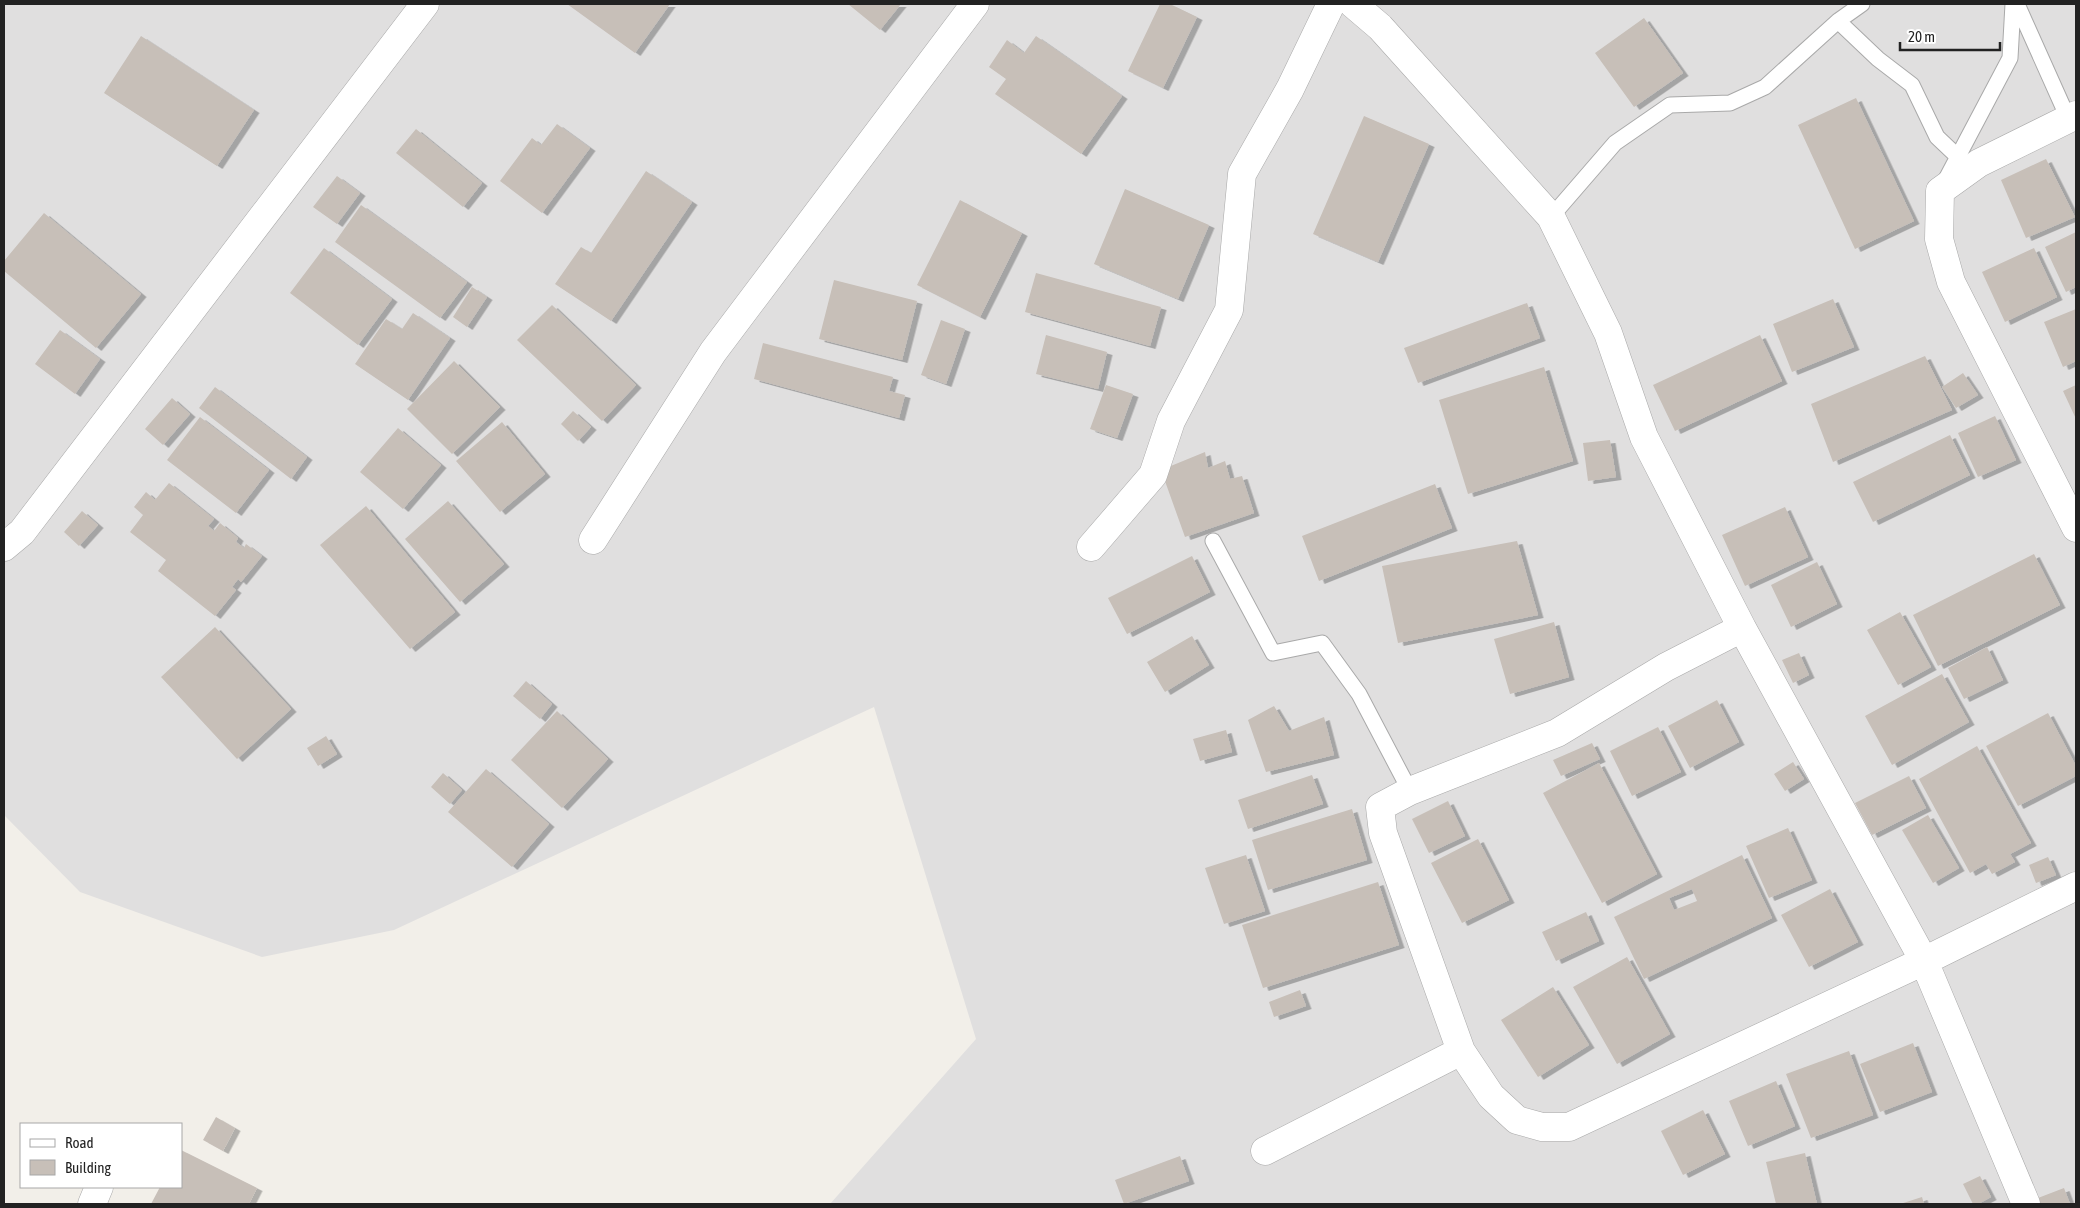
<svg xmlns="http://www.w3.org/2000/svg" width="2080" height="1208" viewBox="0 0 2080 1208" font-family="'Asap Condensed',sans-serif">
  <style>
    .residential { fill: #e0dfdf }
    .building { fill: #c7bfb8; fill-rule: evenodd; filter: url(#shadow) }
    .lines { fill: none; stroke-linecap: round; stroke-linejoin: round }
    .service-casing { stroke: #a9a9a9; stroke-width: 17 }
    .minor-casing { stroke: #a9a9a9; stroke-width: 29 }
    .service { stroke: #fff; stroke-width: 15 }
    .minor { stroke: #fff; stroke-width: 28 }
  </style>
  <defs>
    <filter id="shadow"><feDropShadow dx="5.5" dy="3" stdDeviation="0" flood-color="#0004"/></filter>
  </defs>
  <rect width="100%" height="100%" fill="#f2efe9"/>
  <!-- residential -->
  <path class="residential" d="M4,4H2076V1204H830L976,1039L874,707L394,930L262,957L80,892L4,815Z"/>
  <!-- building -->
  <path class="building" d="M567,4H670L635,53Z
    M848,4H901L880,30Z
    M1160,4H1170L1197,17L1163,88L1128,71Z
    M1644,18L1683,73L1634,107L1595,53Z
    M141,36L254,110L217,166L104,93Z
    M1036,36L1122,96L1081,154L995,94L1006,79L989,67L1007,40L1024,53Z
    M1856,98L1914,221L1855,249L1798,125Z
    M1364,116L1429,144L1378,262L1313,234Z
    M557,124L590,148L542,213L500,181L532,138L541,145Z
    M416,129L482,183L463,207L396,153Z
    M2046,159L2075,217L2026,238L2001,180Z
    M646,171L692,202L611,321L555,284L581,247L591,253Z
    M337,176L360,193L337,224L313,207Z
    M1125,189L1209,225L1178,299L1094,264Z
    M960,200L1022,233L980,317L917,285Z
    M361,205L467,282L440,318L335,242Z
    M44,213L141,294L96,348L4,271V261Z
    M2076,232V287L2066,292L2045,247Z
    M324,248L392,299L358,345L290,293Z
    M2034,248L2057,297L2005,322L1982,272Z
    M1036,273L1161,307L1150,346L1025,312Z
    M834,280L917,301L902,360L819,339Z
    M472,287L487,297L467,327L453,317Z
    M1833,299L1854,347L1792,372L1773,324Z
    M1527,303L1540,338L1418,383L1404,348Z
    M552,305L636,385L602,421L517,340Z
    M2076,309V361L2063,367L2044,322Z
    M413,313L450,338L408,400L355,364L386,319L402,329Z
    M941,320L965,329L946,384L921,375Z
    M60,330L100,359L75,394L35,364Z
    M1046,335L1107,352L1098,389L1036,374Z
    M1760,335L1782,381L1675,431L1653,385Z
    M763,343L893,377L889,391L905,395L899,418L754,379Z
    M1925,356L1952,410L1833,462L1811,404Z
    M454,361L500,407L452,454L407,409Z
    M1544,367L1573,461L1468,494L1439,400Z
    M1963,373L1978,395L1956,408L1942,387Z
    M1106,385L1133,394L1117,438L1090,429Z
    M2076,385V419L2063,391Z
    M215,387L307,457L291,479L199,408Z
    M172,398L190,414L163,445L145,429Z
    M573,411L591,427L578,441L561,424Z
    M1995,416L2016,460L1978,477L1958,433Z
    M200,417L269,470L236,513L167,460Z
    M502,422L545,474L500,512L456,461Z
    M398,428L441,465L403,509L360,472Z
    M1950,435L1970,475L1873,522L1853,482Z
    M1610,440L1616,477L1588,481L1583,443Z
    M1205,452L1208,468L1225,461L1230,479L1242,476L1254,513L1185,537L1161,470Z
    M169,483L214,519L208,526L214,531L220,523L238,538L236,542L244,548L246,544L262,556L241,582L238,579L232,587L236,590L215,616L158,571L166,560L130,532L143,515L134,507L146,492L155,500Z
    M1435,484L1452,528L1319,581L1302,536Z
    M448,501L504,564L460,602L405,539Z
    M366,506L455,612L410,649L320,545Z
    M1785,507L1808,557L1745,586L1722,535Z
    M82,511L98,525L79,546L64,532Z
    M1517,541L1538,615L1398,643L1382,566Z
    M2034,554L2060,605L1938,666L1913,615Z
    M1192,556L1210,592L1127,634L1108,598Z
    M1817,562L1837,604L1791,627L1771,585Z
    M1900,612L1931,667L1898,685L1867,630Z
    M1554,622L1569,677L1510,694L1494,639Z
    M215,627L291,709L237,759L161,677Z
    M1192,636L1209,665L1165,692L1147,662Z
    M1987,647L2003,680L1964,699L1948,668Z
    M1799,653L1809,675L1793,683L1782,660Z
    M1942,674L1969,722L1892,765L1865,716Z
    M526,681L552,704L540,719L513,696Z
    M1717,700L1739,742L1690,768L1668,726Z
    M1274,706L1289,731L1324,717L1334,755L1266,772L1248,720Z
    M557,711L608,759L562,808L511,760Z
    M2048,713L2076,766V776L2018,806L1986,746Z
    M1658,727L1681,772L1632,796L1610,751Z
    M1226,730L1232,752L1200,761L1193,739Z
    M326,736L337,754L318,766L307,748Z
    M1592,743L1600,759L1561,776L1553,760Z
    M1977,746L2031,843L2010,854L2015,862L1992,874L1986,864L1970,873L1919,779Z
    M1793,762L1804,779L1785,791L1774,774Z
    M1599,763L1657,874L1602,903L1543,793Z
    M486,769L549,824L512,867L448,812Z
    M443,773L462,790L450,804L431,787Z
    M1312,775L1323,804L1248,829L1238,800Z
    M1909,776L1926,808L1872,835L1855,803Z
    M1448,801L1465,836L1429,853L1412,819Z
    M1352,809L1367,860L1268,890L1252,840Z
    M1928,815L1959,868L1933,883L1902,830Z
    M1788,828L1812,880L1769,898L1746,846Z
    M1478,839L1509,900L1462,923L1431,863Z
    M1246,855L1265,911L1224,924L1205,868Z
    M1742,855L1772,918L1644,979L1614,917ZM1692,889L1697,901L1674,910L1669,898Z
    M2048,857L2056,875L2036,883L2029,865Z
    M1378,882L1399,945L1263,988L1242,925Z
    M1830,889L1858,942L1809,967L1781,915Z
    M1586,912L1599,941L1556,961L1542,932Z
    M1627,957L1670,1034L1617,1064L1573,987Z
    M1553,987L1589,1045L1538,1077L1501,1020Z
    M1300,990L1306,1006L1274,1017L1269,1002Z
    M1913,1043L1932,1092L1880,1112L1860,1064Z
    M1849,1051L1873,1115L1811,1138L1786,1074Z
    M1776,1081L1795,1126L1748,1146L1729,1101Z
    M1703,1110L1725,1154L1683,1175L1661,1131Z
    M216,1117L235,1128L223,1151L203,1140Z
    M181,1150L257,1188L249,1204H151L160,1187H181Z
    M1805,1153L1817,1204H1776L1766,1162Z
    M1180,1156L1189,1181L1124,1204L1115,1180Z
    M1980,1176L1991,1197L1978,1204H1973L1963,1184Z
    M2064,1188L2070,1204H2040L2038,1198Z
    M1922,1197L1924,1204H1900Z"/>
  <g class="lines">
    <defs>
      <path id="service" d="M2017,4L2068,118
        M1838,21L1878,59L1912,85L1937,137L1957,156
        M1944,183L2010,58L2013,4
        M1551,217L1615,143L1670,105L1730,103L1765,87L1838,21L1862,4
        M1213,541L1273,653L1322,643L1359,694L1410,791"/>
      <path id="minor" d="M1353,4L1380,27L1551,217L1608,333L1644,437L1742,628L1924,961L2026,1204
        M2076,115L1979,163L1940,191L1939,239L1951,282L2076,528
        M593,540L713,352L975,4
        M4,547L22,532L425,4
        M1091,547L1153,475L1171,421L1229,310L1242,174L1290,89L1331,4
        M1742,628L1666,667L1557,733L1410,791L1380,807L1383,833L1461,1051L1491,1096L1517,1120L1542,1127H1569L1924,961L2076,886
        M1265,1151L1461,1051
        M92,1204L99,1187"/>
    </defs>
    <!-- service casing -->
    <use href="#service" class="service-casing"/>
    <!-- minor casing -->
    <use href="#minor" class="minor-casing"/>
    <!-- service -->
    <use href="#service" class="service"/>
    <!-- minor -->
    <use href="#minor" class="minor"/>
  </g>
  <!-- border -->
  <rect width="2080" height="1208" fill="none" stroke="#222222" stroke-width="10"/>
  <!-- legend -->
  <rect x="20" y="1123" width="162" height="65" fill="#ffffff" stroke="#a7a7a7"/>
  <rect x="30" y="1139" width="25" height="8" fill="#ffffff" stroke="#a7a7a7"/>
  <text x="65" y="1148" font-size="15" fill="#222222">Road</text>
  <rect x="30" y="1160" width="25" height="15" fill="#c7bfb8" stroke="#a7a7a7"/>
  <text x="65" y="1173" font-size="15" fill="#222222">Building</text>
  <!-- scale -->
  <path d="M1900 42v8h100v-8" fill="none" stroke="#222222" stroke-width="2.5"/>
  <text x="1908" y="42" font-size="15" fill="#222222" stroke="#ffffff" stroke-width="4" paint-order="stroke">20 m</text>
</svg>
